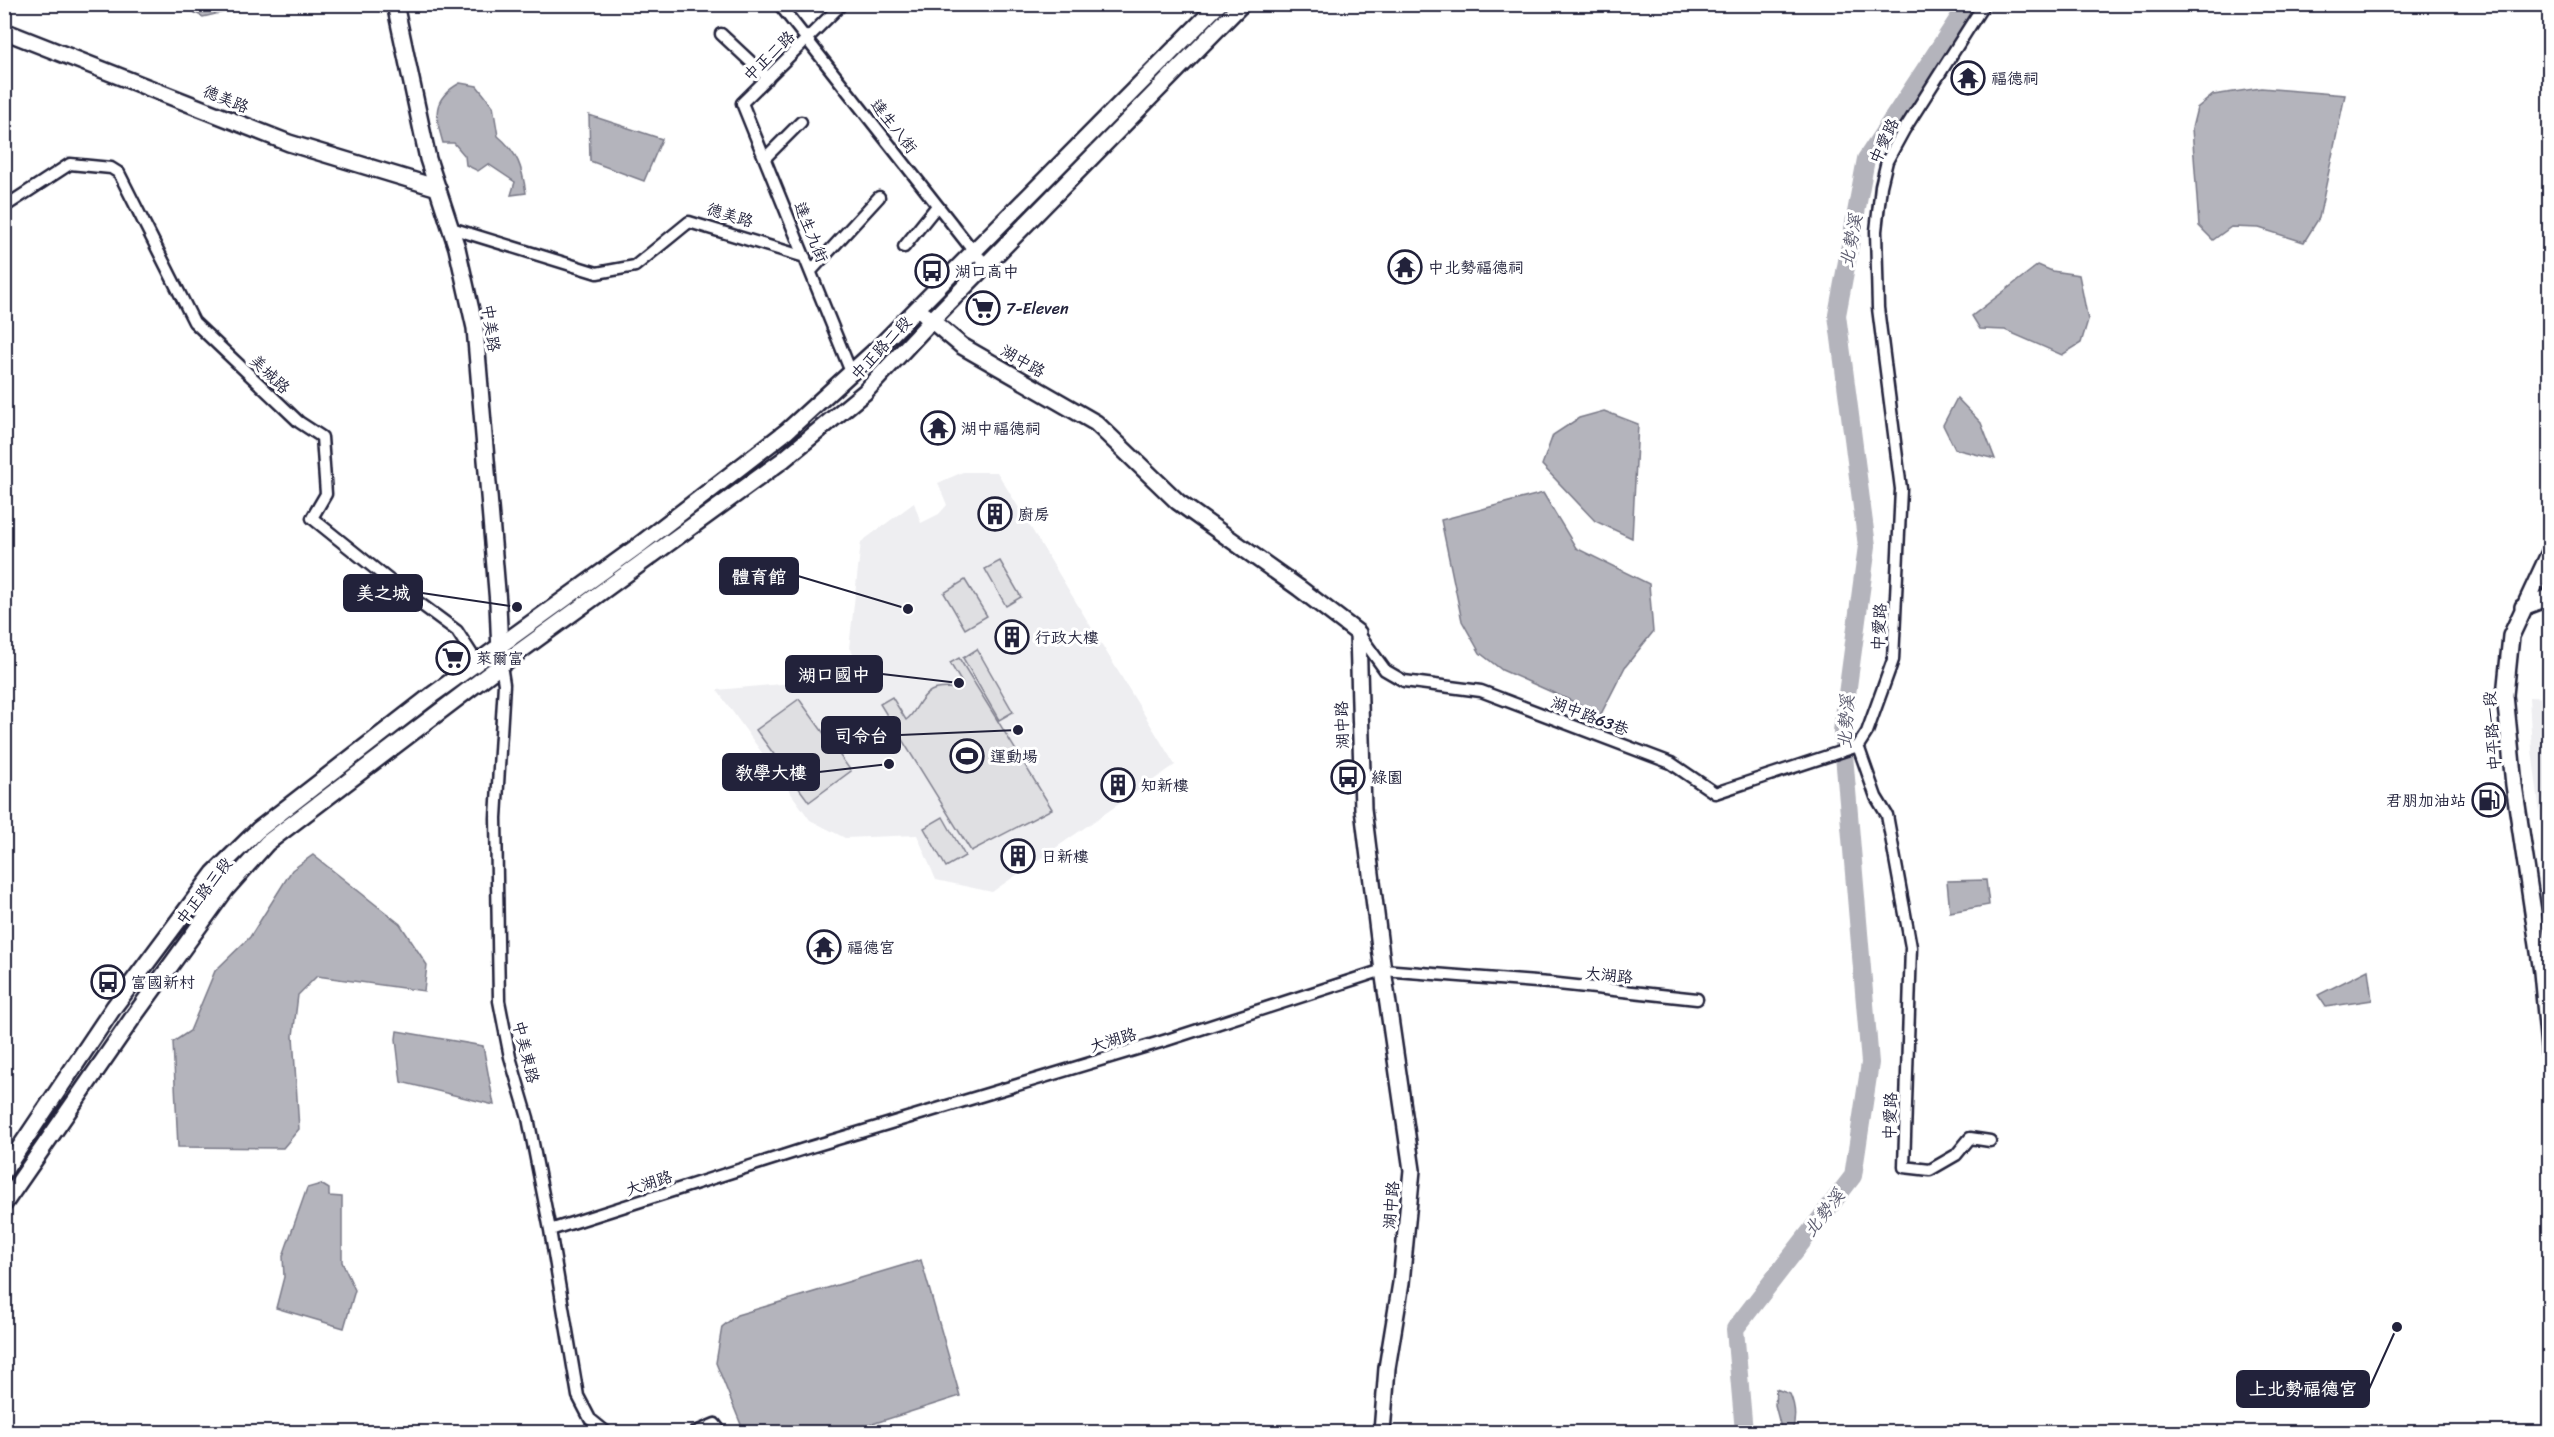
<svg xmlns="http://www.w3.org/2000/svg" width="2554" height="1437" viewBox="0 0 2554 1437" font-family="Sriracha,'LXGW WenKai TC',sans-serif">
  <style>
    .built { fill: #eeeef1 }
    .green { fill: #dfdfe2; stroke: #80808e; stroke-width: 1.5 }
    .water { fill: #b4b4bc; stroke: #7a7a88; stroke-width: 1.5 }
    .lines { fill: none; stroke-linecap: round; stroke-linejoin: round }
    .river { stroke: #b4b4bc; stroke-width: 18 }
    .street-casing { stroke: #22223b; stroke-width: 15 }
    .secondary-casing { stroke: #22223b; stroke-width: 20 }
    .street { stroke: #fff; stroke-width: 10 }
    .secondary { stroke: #fff; stroke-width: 15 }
    .labels { text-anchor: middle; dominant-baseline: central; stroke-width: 6; stroke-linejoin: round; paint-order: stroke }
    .street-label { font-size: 16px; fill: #22223b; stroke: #fff }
    .poi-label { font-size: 16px; fill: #22223b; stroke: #fff; text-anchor: start }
    .water-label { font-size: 18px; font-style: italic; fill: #5c5c6f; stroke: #fff }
    .leader { fill: none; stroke: #22223b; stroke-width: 2 }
    .callout-dot { fill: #22223b; stroke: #fff; stroke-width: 2 }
    .callout { fill: #22223b; stroke: #22223b; stroke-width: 2 }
    .callout-label { font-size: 18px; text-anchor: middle; font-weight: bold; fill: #fff }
  </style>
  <rect width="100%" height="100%" fill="#fff"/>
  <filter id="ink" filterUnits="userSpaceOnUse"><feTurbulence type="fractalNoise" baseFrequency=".0167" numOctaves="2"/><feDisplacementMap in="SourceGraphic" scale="12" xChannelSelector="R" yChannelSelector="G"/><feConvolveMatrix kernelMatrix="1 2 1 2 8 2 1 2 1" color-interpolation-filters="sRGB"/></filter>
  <g filter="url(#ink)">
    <!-- built -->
    <path class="built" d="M963,472H997L1175,765L992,892L936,880L917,835L845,838L810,820L717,690L868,676L849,648L861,542L914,503L921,523L939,514L947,505L938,483Z
      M2529,697L2549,698V884L2532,750Z"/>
    <!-- green -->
    <path class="green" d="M1000,561L1021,597L1006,606L985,569Z
      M965,580L987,616L965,629L944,593Z
      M977,649L1013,712L999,720L963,658Z
      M959,658L1052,809L971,851L880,704L892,697L906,720C917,712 918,698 931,691C941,686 950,690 960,687L962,683L950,663Z
      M799,699L851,771L809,802L756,730Z
      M943,817L965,856L946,867L924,828Z"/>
    <!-- water -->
    <path class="water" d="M180,5H254L203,17Z
      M460,83L477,86L493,106L498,136C518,153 522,167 526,193L511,195L515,182L488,164L478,171L466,165L465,156L454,143H443C435,116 431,99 460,83Z
      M2261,88L2345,95L2319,218L2304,242L2259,228L2231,227L2213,240L2199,226L2192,128L2197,108L2213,95Z
      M589,115L662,139L644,181L590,161Z
      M2038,265L2052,271L2079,275L2088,320L2081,343L2062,355L2005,330L1980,329L1972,316Z
      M1957,398L1981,423L1995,459L1955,449L1943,425Z
      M1604,411L1638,424L1632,538L1595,521L1542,465L1553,435L1579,418Z
      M1543,493L1576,548L1649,584L1653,632L1625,667L1601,714L1502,670L1480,653L1462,621L1441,520Z
      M313,855L400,924L427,965L424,991L317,976L298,995L293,1036L299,1129L283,1148L178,1147L173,1042L190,1031L215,971L250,937L292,870Z
      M1986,880L1989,905L1950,912L1947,881Z
      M2368,970L2372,1000L2326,1007L2318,995Z
      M397,1031L483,1046L494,1105L401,1082L396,1039Z
      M321,1184L329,1189V1196L342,1197V1262L355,1290L344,1328L276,1308L284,1277L283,1256L307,1188Z
      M921,1260L960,1396L847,1432H744L716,1363L722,1327L737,1315Z
      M1776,1389L1790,1394C1796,1407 1796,1419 1792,1432H1782L1775,1405Z"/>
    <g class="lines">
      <!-- river -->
      <path class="river" d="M1744,1432L1735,1329L1853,1176L1870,1063L1842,731L1867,546L1837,315L1866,159L1968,4"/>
      <defs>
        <path id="street" d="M779,4L974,252L987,265
          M842,4L742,103L851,372
          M1984,4L1904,130L1887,161L1881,186L1876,231L1878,308L1901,489L1893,660L1867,732L1858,746L1876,797L1887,815L1911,947L1904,1167L1930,1170L1956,1155L1970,1138L1990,1141
          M721,34L768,78
          M765,158L801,122
          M4,207L70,164L111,168L119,173L194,322L299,422L322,437L326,494L312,518L399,588L457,631L477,662
          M451,228L597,273L635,266L689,222L805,257
          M904,247L937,206
          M811,271L879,197
          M1359,634L1385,670L1404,681L1481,691L1671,763L1715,793L1858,746
          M501,665L504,684L496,818L499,1001L510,1057L528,1118L550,1230L578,1396L590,1419L606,1432
          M550,1230L804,1149L1167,1040L1383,970L1549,983L1697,999
          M696,1432L715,1424L721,1432"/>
        <path id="secondary" d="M395,4L428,159L457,248L475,328L498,603L500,653
          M4,31L289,143L438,188
          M925,315L962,346L1096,423L1178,502L1299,588L1358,633L1363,809L1382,963L1412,1170L1401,1283L1387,1368L1382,1432
          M2550,552L2511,636L2505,695L2514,785L2542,972L2550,1058
          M2523,607L2550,597
          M4,1171L114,1007L214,873L258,830L432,695L638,546L787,431L877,349L1219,4
          M4,1204L134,1016L226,889L267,843L501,665L783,460L865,392L931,321L1242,4"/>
      </defs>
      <!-- street casing -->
      <use href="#street" class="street-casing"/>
      <!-- secondary casing -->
      <use href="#secondary" class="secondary-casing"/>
      <!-- street -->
      <use href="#street" class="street"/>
      <!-- secondary -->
      <use href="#secondary" class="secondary"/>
    </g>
  </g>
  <!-- icons -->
  <defs>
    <symbol id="temple-ring" viewBox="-11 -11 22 22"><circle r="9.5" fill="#fff" stroke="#22223b" stroke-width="1.5"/><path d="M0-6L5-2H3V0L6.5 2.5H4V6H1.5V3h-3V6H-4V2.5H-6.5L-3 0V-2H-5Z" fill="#22223b"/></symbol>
    <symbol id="bus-ring" viewBox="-11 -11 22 22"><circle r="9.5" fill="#fff" stroke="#22223b" stroke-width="1.5"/><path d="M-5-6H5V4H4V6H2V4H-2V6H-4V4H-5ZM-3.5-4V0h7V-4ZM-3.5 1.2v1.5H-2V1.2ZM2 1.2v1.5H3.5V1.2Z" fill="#22223b"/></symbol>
    <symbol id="supermarket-ring" viewBox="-11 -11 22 22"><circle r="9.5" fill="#fff" stroke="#22223b" stroke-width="1.5"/><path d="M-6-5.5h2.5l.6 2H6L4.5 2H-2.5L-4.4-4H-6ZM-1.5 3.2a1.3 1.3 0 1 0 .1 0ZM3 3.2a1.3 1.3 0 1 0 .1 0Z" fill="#22223b"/></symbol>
    <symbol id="building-ring" viewBox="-11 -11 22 22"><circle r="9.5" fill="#fff" stroke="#22223b" stroke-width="1.5"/><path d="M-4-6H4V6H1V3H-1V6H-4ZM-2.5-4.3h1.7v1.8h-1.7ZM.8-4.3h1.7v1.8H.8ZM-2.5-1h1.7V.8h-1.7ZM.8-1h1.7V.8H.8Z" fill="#22223b"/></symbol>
    <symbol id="stadium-ring" viewBox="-11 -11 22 22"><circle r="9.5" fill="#fff" stroke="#22223b" stroke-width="1.5"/><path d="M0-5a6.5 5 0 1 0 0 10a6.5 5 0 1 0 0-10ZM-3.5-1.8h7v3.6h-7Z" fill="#22223b"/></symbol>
    <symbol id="fuel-ring" viewBox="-11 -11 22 22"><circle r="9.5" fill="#fff" stroke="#22223b" stroke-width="1.5"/><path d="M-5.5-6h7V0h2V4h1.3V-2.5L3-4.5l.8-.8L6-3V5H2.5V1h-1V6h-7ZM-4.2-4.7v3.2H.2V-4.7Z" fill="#22223b"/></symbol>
  </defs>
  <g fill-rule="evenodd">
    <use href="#temple-ring" x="1949" y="59" width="38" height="38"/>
    <use href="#temple-ring" x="1386" y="248" width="38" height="38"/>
    <use href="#bus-ring" x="913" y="252" width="38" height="38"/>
    <use href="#supermarket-ring" x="964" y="289" width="38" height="38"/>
    <use href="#temple-ring" x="919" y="409" width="38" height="38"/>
    <use href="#building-ring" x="976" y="495" width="38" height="38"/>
    <use href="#building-ring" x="993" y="618" width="38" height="38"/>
    <use href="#supermarket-ring" x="434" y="639" width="38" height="38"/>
    <use href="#stadium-ring" x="948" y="737" width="38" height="38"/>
    <use href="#bus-ring" x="1329" y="758" width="38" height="38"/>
    <use href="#building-ring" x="1099" y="766" width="38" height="38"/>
    <use href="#fuel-ring" x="2470" y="781" width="38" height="38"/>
    <use href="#building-ring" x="999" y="837" width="38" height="38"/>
    <use href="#temple-ring" x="805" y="928" width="38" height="38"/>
    <use href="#bus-ring" x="89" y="963" width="38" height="38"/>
  </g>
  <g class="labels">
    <!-- street labels -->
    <g class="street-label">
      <text transform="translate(769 56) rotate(-44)">中正二路</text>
      <text transform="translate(226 99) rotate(22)">德美路</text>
      <text transform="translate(894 126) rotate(52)">達生八街</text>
      <text transform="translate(1884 141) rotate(-65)">中愛路</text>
      <text transform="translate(730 215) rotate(17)">德美路</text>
      <text transform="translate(811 232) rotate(68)">達生九街</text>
      <text transform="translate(491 328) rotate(82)">中美路</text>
      <text transform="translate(881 348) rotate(-47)">中正路二段</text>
      <text transform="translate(1023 361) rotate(30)">湖中路</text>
      <text transform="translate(270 374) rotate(44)">美城路</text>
      <text transform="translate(1879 627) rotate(-87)">中愛路</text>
      <text transform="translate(1590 716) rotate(21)">湖中路63巷</text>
      <text transform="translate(1342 725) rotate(-92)">湖中路</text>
      <text transform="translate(2492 731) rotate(-94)">中平路一段</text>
      <text transform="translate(204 891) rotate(-52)">中正路三段</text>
      <text transform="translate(1609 975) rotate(6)">大湖路</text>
      <text transform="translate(1113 1040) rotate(-17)">大湖路</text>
      <text transform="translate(526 1052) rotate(76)">中美東路</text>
      <text transform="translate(1890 1116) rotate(-88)">中愛路</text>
      <text transform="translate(649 1183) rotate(-18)">大湖路</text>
      <text transform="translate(1391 1205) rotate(-85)">湖中路</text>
    </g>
    <!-- poi labels -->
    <g class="poi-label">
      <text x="1991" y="78">福德祠</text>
      <text x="1428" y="267">中北勢福德祠</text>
      <text x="955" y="271">湖口高中</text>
      <text x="1006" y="308">7-Eleven</text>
      <text x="961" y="428">湖中福德祠</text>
      <text x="1018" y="514">廚房</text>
      <text x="1035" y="637">行政大樓</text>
      <text x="476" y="658">萊爾富</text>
      <text x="990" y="756">運動場</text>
      <text x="1371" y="777">綠園</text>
      <text x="1141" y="785">知新樓</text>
      <text x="2466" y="800" text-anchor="end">君朋加油站</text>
      <text x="1041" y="856">日新樓</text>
      <text x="847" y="947">福德宫</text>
      <text x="131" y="982">富國新村</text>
    </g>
    <!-- water labels -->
    <g class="water-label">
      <text transform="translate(1851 241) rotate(-79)">北勢溪</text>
      <text transform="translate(1846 722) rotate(-87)">北勢溪</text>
      <text transform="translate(1824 1213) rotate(-52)">北勢溪</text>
    </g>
  </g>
  <!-- callouts -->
  <path class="leader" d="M908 609L798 576M517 607L422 593M959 683L882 674M1018 730L900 735M889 764L819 772M2397 1327L2369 1389"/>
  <g class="callout-dot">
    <circle cx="908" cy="609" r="6"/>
    <circle cx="517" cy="607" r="6"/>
    <circle cx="959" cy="683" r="6"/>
    <circle cx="1018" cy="730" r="6"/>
    <circle cx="889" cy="764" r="6"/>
    <circle cx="2397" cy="1327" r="6"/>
  </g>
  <g class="callout">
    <rect x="720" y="558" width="78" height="36" rx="6"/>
    <rect x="344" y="575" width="78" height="36" rx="6"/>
    <rect x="786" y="656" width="96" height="36" rx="6"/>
    <rect x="822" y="717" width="78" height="36" rx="6"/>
    <rect x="723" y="754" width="96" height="36" rx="6"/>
    <rect x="2237" y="1371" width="132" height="36" rx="6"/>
  </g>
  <g class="callout-label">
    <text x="759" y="583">體育館</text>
    <text x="383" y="599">美之城</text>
    <text x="834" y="681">湖口國中</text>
    <text x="861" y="742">司令台</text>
    <text x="771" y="779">教學大樓</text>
    <text x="2303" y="1395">上北勢福德宮</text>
  </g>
  <!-- margin -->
  <rect width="2554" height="1437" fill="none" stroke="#fff" stroke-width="24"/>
  <rect x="12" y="12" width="2530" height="1413" fill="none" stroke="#22223b" stroke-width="2" filter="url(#ink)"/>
</svg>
